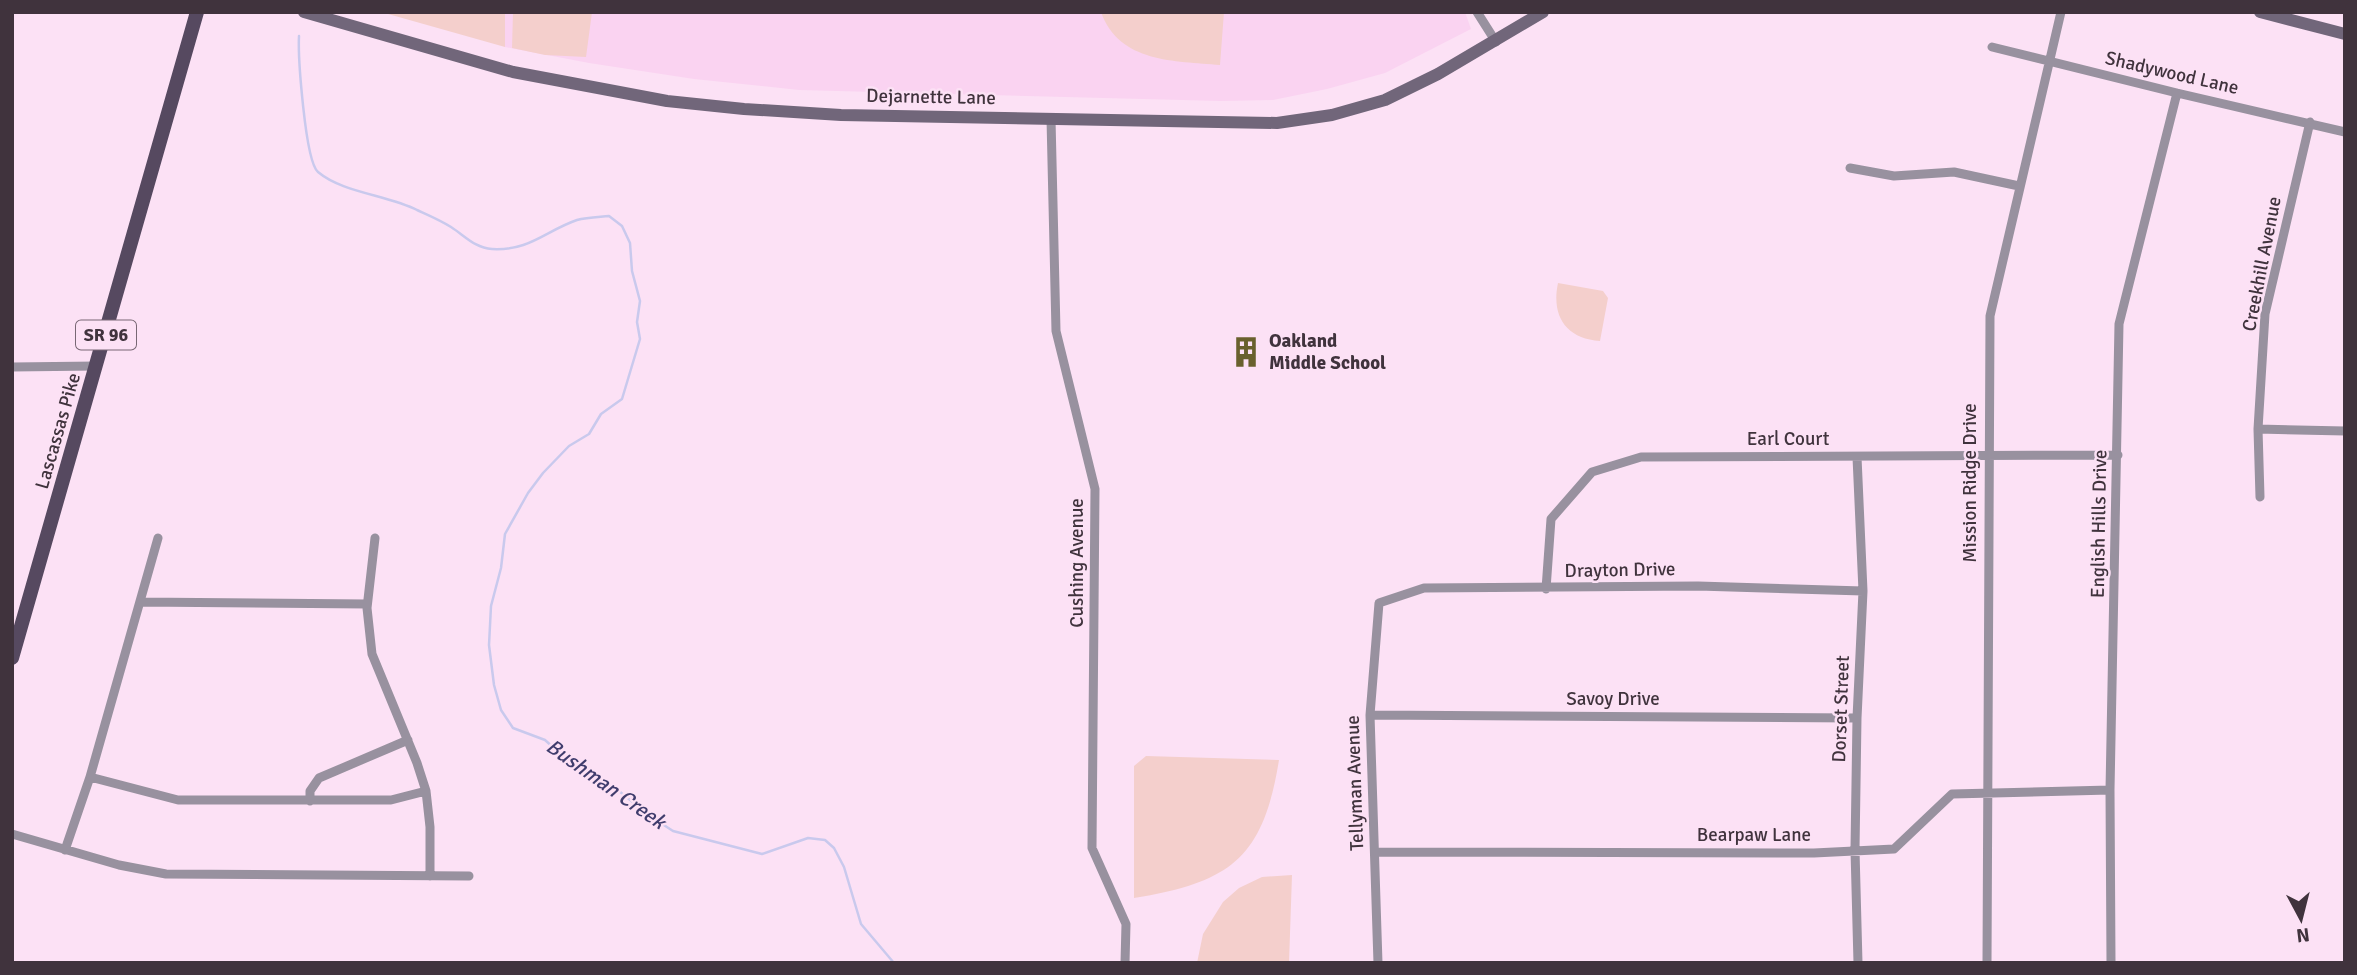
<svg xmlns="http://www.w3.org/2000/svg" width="2357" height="975" viewBox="0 0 2357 975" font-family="Signika,sans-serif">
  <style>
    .built { fill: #fad3f1 }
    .green { fill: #f4cfcc }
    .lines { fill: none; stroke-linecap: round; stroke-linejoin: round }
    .stream { stroke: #c9c9ed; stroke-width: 2.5 }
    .minor { stroke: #98919f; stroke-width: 9 }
    .secondary { stroke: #71667a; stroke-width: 12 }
    .primary { stroke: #564960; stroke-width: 14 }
    .labels { text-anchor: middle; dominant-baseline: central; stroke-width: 5; stroke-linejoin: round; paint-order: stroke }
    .shield { fill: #fce1f5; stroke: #786774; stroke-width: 2 }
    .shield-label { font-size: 18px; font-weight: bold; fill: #40333d }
    .street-label { font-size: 19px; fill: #40333d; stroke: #fce1f5 }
    .poi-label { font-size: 19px; font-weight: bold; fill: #40333d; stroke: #fce1f5; text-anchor: start }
    .water-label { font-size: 21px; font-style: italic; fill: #403d6d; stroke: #fce1f5 }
  </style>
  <rect width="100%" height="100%" fill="#fce1f5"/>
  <!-- built -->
  <path class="built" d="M505,12H1465L1471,29L1385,73L1327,89L1273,100L1221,101L799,90L694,79L589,63L505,47Z"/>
  <!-- green -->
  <path class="green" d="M381,12H505V47Z
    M513,12H592L586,57L545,55L512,48Z
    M1101,12H1224L1220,65C1175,61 1119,63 1101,12Z
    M1558,283L1603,291L1608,298L1600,341C1566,339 1551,316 1558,283Z
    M1146,756L1279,760C1263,859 1230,882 1134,898V766Z
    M1292,875L1289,963H1197L1203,934L1223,902L1239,888L1262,877Z"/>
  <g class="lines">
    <!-- stream -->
    <path class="stream" d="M299,36C298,56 305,161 318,172C343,193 388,195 417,210C428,215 440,220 451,227C465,236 475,248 492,249C530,251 545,231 577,220C587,217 599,217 609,216L622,226L630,243L632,271L640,301L637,322L640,339L622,399L601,414L589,434L569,446L543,473L528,493L505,534L501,568L491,606L489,645L494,685L501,710L513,728L545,740L577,769L604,779L650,816L673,831L762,854L808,838L825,840L834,848L844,867L861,924L894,963"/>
    <!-- minor -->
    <path class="minor" d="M1477,12L1496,42
      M1992,47L2177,93L2345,132
      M1051,119L1056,331L1095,489L1092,848L1126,924L1125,963
      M1850,168L1894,176L1954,172L2019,186
      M12,367L97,366
      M2258,429L2345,431
      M1857,457L1863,591L1857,718L1855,850L1858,963
      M2260,497L2258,429L2265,314L2310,122
      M375,538L367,608L372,654L417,763L426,791
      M1546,589L1551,519L1592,472L1641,457L2118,455
      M140,602L367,604
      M1370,715L1857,718
      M90,777L158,538
      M310,801V791L319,778L408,740
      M12,834L119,865L166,874L469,876
      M65,850L90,777L178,800H391L426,791L430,827V876
      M1375,852L1814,853L1894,849L1952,794L2110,790
      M1378,963L1370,715L1379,603L1424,588L1698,586L1863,591
      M1987,963L1990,316L2061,12
      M2111,963L2110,790L2119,324L2177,93"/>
    <!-- secondary -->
    <path class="secondary" d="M304,12L513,72L667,101L744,109L841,115L1277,123L1332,115L1385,100L1438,74L1543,12
      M2260,12L2345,34"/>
    <!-- primary -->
    <path class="primary" d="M12,658L197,12"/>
  </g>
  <!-- icons -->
  <defs>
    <symbol id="building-bare" viewBox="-9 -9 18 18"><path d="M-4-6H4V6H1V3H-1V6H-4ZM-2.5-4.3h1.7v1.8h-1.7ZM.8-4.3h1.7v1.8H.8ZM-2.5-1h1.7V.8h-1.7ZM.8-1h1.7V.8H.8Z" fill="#69602d" stroke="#fce1f5" stroke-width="2.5" paint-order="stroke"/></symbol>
  </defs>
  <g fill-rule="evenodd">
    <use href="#building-bare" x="1224" y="330" width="44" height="44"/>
  </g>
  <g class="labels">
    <!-- shield labels -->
    <rect class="shield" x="76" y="320.5" width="60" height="29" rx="5"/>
    <g class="shield-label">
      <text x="106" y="335">SR 96</text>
    </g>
    <!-- street labels -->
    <g class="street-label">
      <text transform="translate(2172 73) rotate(13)">Shadywood Lane</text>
      <text transform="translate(931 97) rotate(1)">Dejarnette Lane</text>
      <text transform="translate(2262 264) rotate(-79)">Creekhill Avenue</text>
      <text transform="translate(58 431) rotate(-74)">Lascassas Pike</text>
      <text x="1788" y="439">Earl Court</text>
      <text transform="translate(1970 483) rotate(-90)">Mission Ridge Drive</text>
      <text transform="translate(2099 524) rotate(-89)">English Hills Drive</text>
      <text transform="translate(1077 563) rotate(-90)">Cushing Avenue</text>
      <text transform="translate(1620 570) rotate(-1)">Drayton Drive</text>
      <text x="1613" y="699">Savoy Drive</text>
      <text transform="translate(1841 709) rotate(-88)">Dorset Street</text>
      <text transform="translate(1355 783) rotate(-92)">Tellyman Avenue</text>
      <text x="1754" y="835">Bearpaw Lane</text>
    </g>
    <!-- poi labels -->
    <g class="poi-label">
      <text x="1269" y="341">Oakland<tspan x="1269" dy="22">Middle School</tspan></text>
    </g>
    <!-- water labels -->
    <g class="water-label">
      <text transform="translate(606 784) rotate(35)">Bushman Creek</text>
    </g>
  </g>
  <!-- border -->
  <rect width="2357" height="975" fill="none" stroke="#40333d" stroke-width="28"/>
  <!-- north arrow -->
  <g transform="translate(2301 919) rotate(173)" stroke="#fce1f5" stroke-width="5" paint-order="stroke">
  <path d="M0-5L12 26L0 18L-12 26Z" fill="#40333d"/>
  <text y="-10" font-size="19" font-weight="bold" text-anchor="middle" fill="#40333d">N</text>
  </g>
</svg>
